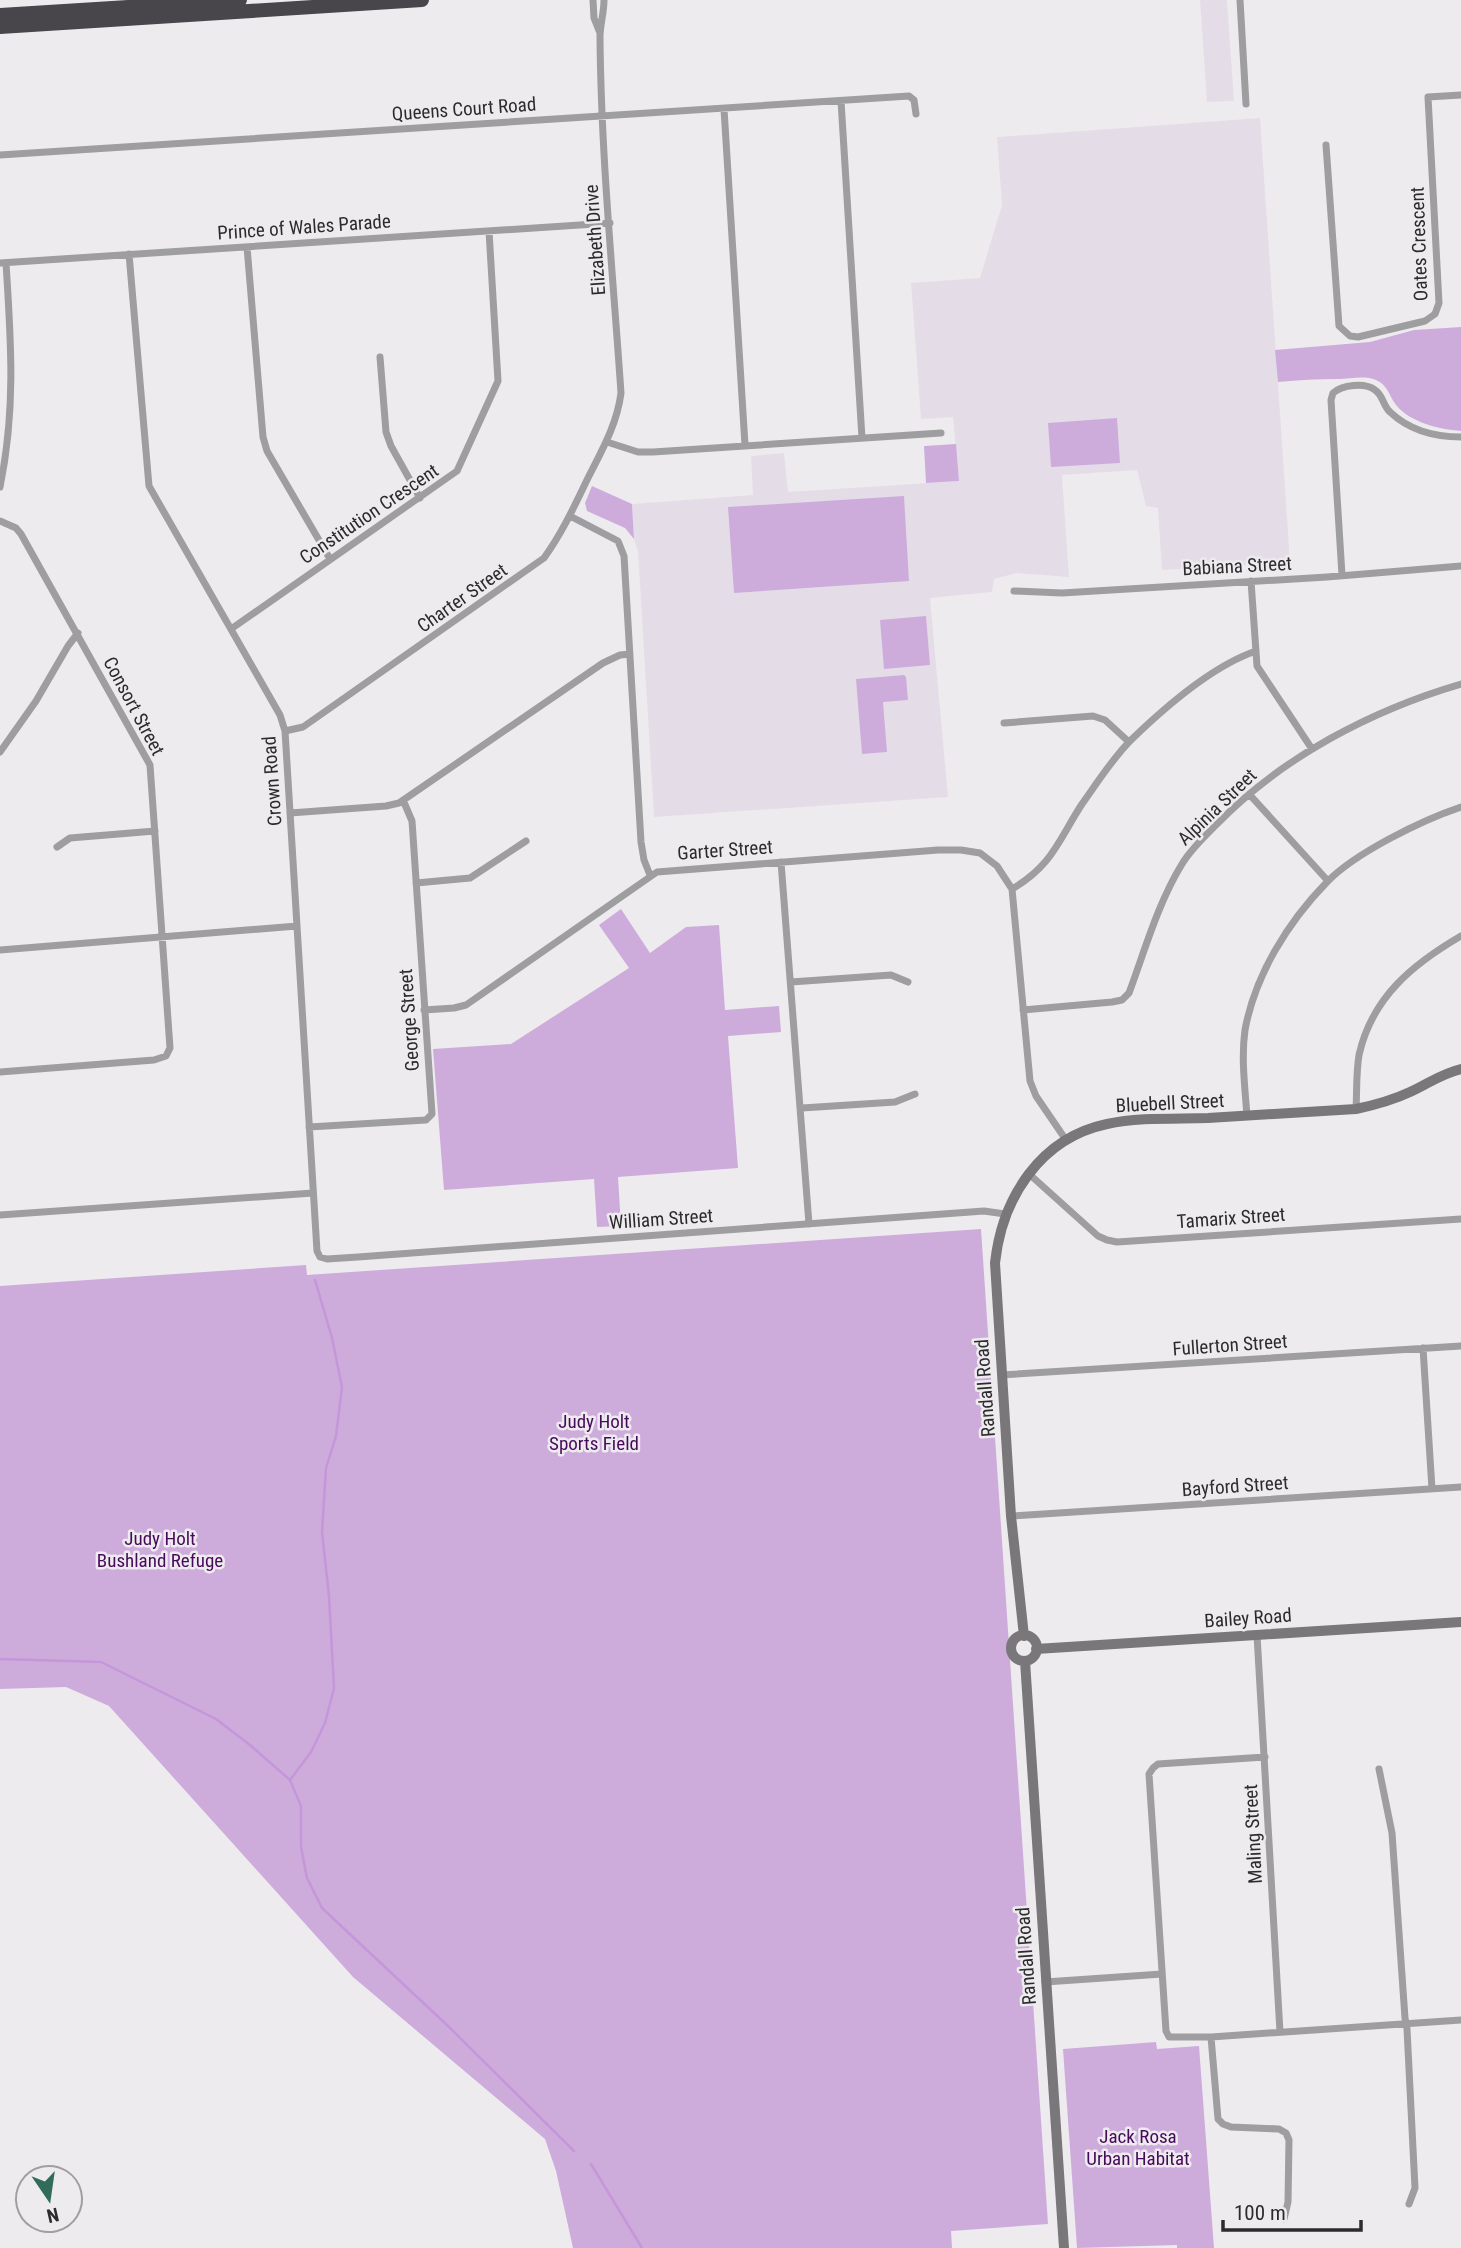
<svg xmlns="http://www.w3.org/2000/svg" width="1461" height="2248" viewBox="0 0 1461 2248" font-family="'Roboto Condensed',sans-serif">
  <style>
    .built { fill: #e4dde8 }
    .green { fill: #cdacdc }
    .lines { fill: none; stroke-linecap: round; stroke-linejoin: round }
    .stream { stroke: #c596d9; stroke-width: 2.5 }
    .street { stroke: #9e9d9f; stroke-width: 7 }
    .secondary { stroke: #79777a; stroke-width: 10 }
    .highway { stroke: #48464a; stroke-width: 14 }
    .labels { text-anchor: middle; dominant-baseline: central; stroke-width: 5; stroke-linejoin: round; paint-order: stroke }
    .street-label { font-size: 19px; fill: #2c2b2c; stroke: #eeebef }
    .park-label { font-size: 19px; fill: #47095b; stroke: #eeebef }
  </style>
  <rect width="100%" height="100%" fill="#eeebef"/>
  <!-- built -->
  <path class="built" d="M1200,0H1227L1234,101L1207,102Z
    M1260,118L1290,562L1162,570L1158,508L1146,506L1137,470L1062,475L1069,577L1017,573L994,579L992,592L930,598L948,797L654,817L638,551L634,539L632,504L753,495L751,456L784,453L788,492L959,481L953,417L921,419L911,283L980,278L1002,205L997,137Z"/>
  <!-- green -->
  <path class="green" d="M1461,327V431C1439,429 1411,423 1396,405C1389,396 1388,385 1376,380C1364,375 1350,379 1338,379C1318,379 1299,380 1278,382L1275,350L1370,342L1414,330Z
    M1117,418L1120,463L1051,467L1048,423Z
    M956,444L959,481L926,483L924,446Z
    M592,486L632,504L634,539L625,528L587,511L585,503Z
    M904,496L909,581L734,593L728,507Z
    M926,616L930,665L884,669L880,620Z
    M904,675L906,677L908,700L883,702L887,752L862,754L856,679Z
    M621,909L650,953L686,927L719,925L725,1010L779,1006L781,1032L728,1036L738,1168L618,1177L621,1226L597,1227L594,1179L444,1190L433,1049L511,1044L629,968L599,925Z
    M981,1229L1048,2224L951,2231L952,2248H573L556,2171L545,2139L353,1977L109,1706L66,1687L0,1689V1286L306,1265L307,1275Z
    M1156,2042L1157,2049L1199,2046L1214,2248H1177V2245L1077,2248L1063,2049Z"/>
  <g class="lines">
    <!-- stream -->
    <path class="stream" d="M0,1659L101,1662L216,1719L250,1745L290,1780L301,1806V1847L307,1878L322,1908L448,2026L574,2151
      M290,1780L311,1752L325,1723L334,1688L329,1596L322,1532L326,1468L336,1436L342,1387L332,1338L315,1280
      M591,2164L642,2248"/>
    <!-- street -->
    <path class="street" d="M593,0L594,18L600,33
      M1240,0L1246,104
      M841,101L862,438
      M724,109L745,445
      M1326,145L1339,326L1350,336L1358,337L1425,321L1435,314L1439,303L1428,97L1461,95
      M0,155L909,96L914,100L916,114
      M247,247L263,437L267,451L330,559
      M129,254L149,486L280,715L285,731L317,1251L320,1257L327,1259L358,1257L984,1211L1005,1214
      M0,263L610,223
      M380,357L386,432L391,446L420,498
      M607,442L638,452H653L941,433
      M0,487C16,409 11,341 6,263
      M570,516L618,541L624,556L641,842L644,860L650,875
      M0,521L16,528L21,534L150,765L170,1048L166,1056L154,1060L0,1072
      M1342,575L1331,400L1333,393C1342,385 1365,382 1375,390C1383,395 1383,406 1390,412C1409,430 1435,437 1461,437
      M1251,581L1257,666L1312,749
      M1014,591L1062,593L1327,577L1461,566
      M231,629L457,471L498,381L489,231
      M1004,723L1093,716L1105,720L1129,742
      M285,731L303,727L544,558C562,533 574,507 587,480C601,452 617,425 621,393C613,275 601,155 600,37C600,25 604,13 604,0
      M0,752L36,701L68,646L78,633
      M1249,794L1328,881
      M290,813L386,806L399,803L603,663L620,655L630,654
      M57,847L70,838L155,831
      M781,862L809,1224
      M416,883L470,878L526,841
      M1012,889C1052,866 1058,841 1082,804C1097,783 1112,759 1131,740C1164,708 1212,666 1256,651
      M0,950L297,926
      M791,982L891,975L908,982
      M424,1010L454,1008L466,1005L657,872L938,850H961L980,853L997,866L1012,889L1030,1081L1036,1096L1066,1140
      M1023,1010L1112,1002L1122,1000L1129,993C1145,950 1158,903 1182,864C1191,849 1205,836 1217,824C1282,757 1372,710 1461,684
      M802,1108L895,1102L915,1094
      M1356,1109C1357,1091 1356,1073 1359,1055C1372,997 1413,964 1461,936
      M1247,1116C1245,1088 1241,1058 1245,1030C1255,975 1288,922 1327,882C1355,853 1422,820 1461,807
      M309,1127L426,1120L432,1114L412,821L403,800
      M1028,1173L1098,1236L1107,1240L1117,1242L1461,1219
      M0,1215L313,1193
      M1423,1348L1432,1489
      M1001,1375L1461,1346
      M1011,1516L1461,1487
      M1257,1635L1280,2032
      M1265,1757L1158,1764L1153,1768L1149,1774L1166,2031L1169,2037H1211L1461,2020
      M1379,1769L1392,1833L1405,2018L1407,2029L1415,2188L1409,2204
      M1045,1982L1162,1974
      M1211,2037L1218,2119L1223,2124L1231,2127L1279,2129L1286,2133L1289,2140L1288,2202L1284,2219"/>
    <!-- secondary -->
    <path class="secondary" d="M1011 1648a13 13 0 1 1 26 0a13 13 0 1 1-26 0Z
      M1024,1636L1011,1516L995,1263C1002,1198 1040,1138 1107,1124C1139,1117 1175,1119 1208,1118C1257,1115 1307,1112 1356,1109C1375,1105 1393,1100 1410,1092C1430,1083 1440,1074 1461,1069
      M1036,1649L1461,1622
      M1025,1661L1064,2248"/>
    <!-- highway -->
    <path class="highway" d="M0,15L240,0
      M0,27L422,0"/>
  </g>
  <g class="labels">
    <!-- street labels -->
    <g class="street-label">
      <text transform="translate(464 109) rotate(-4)">Queens Court Road</text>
      <text transform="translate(304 227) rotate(-4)">Prince of Wales Parade</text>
      <text transform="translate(595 240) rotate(-94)">Elizabeth Drive</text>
      <text transform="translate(1419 244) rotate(-92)">Oates Crescent</text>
      <text transform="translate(369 514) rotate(-34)">Constitution Crescent</text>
      <text transform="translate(1237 566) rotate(-3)">Babiana Street</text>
      <text transform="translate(462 598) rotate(-35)">Charter Street</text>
      <text transform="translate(134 706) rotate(62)">Consort Street</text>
      <text transform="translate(272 781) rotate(-94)">Crown Road</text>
      <text transform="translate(1217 807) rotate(-44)">Alpinia Street</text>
      <text transform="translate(725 850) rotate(-4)">Garter Street</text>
      <text transform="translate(409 1020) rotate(-94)">George Street</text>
      <text transform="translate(1170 1103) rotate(-3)">Bluebell Street</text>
      <text transform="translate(1231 1218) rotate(-4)">Tamarix Street</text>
      <text transform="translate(661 1219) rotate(-4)">William Street</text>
      <text transform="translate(1230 1345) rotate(-4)">Fullerton Street</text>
      <text transform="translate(985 1388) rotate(-94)">Randall Road</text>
      <text transform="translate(1235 1486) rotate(-4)">Bayford Street</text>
      <text transform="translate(1248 1618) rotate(-4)">Bailey Road</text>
      <text transform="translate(1253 1834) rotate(-93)">Maling Street</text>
      <text transform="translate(1026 1956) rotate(-94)">Randall Road</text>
    </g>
    <!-- park labels -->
    <g class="park-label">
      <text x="594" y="1421">Judy Holt<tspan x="594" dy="22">Sports Field</tspan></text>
      <text x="160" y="1538">Judy Holt<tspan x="160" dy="22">Bushland Refuge</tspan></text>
      <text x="1138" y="2136">Jack Rosa<tspan x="1138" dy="22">Urban Habitat</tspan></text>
    </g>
  </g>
  <!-- north arrow -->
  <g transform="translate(49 2199) rotate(167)"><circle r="33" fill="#eeebef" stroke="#a09ea1" stroke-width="2"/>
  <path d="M0-5L12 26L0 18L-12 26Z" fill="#306c58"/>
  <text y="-10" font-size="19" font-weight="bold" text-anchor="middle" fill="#2c2b2c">N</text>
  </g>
  <!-- scale -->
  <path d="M1223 2220v10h138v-10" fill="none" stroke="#2c2b2c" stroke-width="3.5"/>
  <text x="1234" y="2220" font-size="21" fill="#2c2b2c" stroke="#eeebef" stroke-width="5" paint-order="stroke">100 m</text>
</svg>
